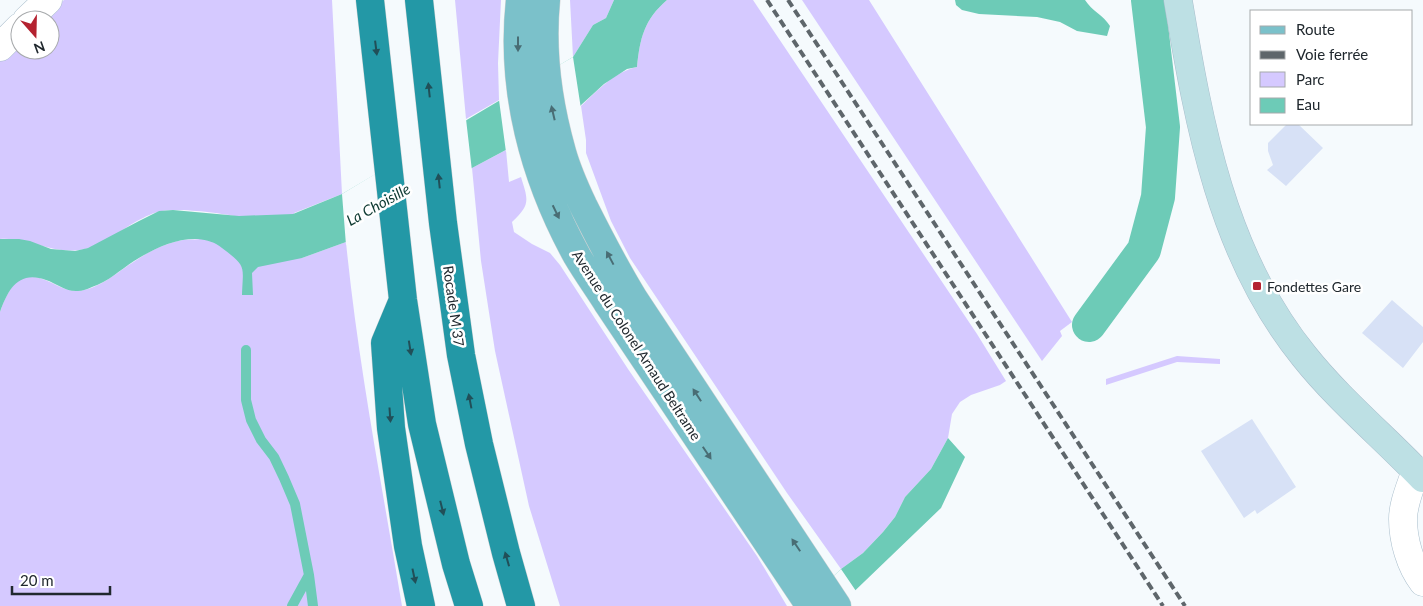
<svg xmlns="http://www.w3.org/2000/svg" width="1423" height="606" viewBox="0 0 1423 606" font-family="Lato,sans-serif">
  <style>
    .green { fill: #d5c9ff }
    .water { fill: #6dcbb7 }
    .pier { fill: #f5fafd }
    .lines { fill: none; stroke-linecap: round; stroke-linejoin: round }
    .stream { stroke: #6dcbb7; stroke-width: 10 }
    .canal { stroke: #6dcbb7; stroke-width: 34 }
    .building { fill: #d7e1f6 }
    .street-casing { stroke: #a9becc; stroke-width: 29 }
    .secondary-casing { stroke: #a9becc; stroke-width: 29 }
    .primary-casing { stroke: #d2d4d5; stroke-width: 29 }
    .highway-casing { stroke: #d2d4d5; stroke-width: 29 }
    .street { stroke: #fff; stroke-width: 28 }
    .secondary { stroke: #bde0e4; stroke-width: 28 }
    .primary { stroke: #7bc1ca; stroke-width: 28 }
    .highway { stroke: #2398a6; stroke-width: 28 }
    .rail { stroke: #5e666b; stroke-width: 4; stroke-dasharray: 8 4; stroke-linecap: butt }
    .oneway { fill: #496d74 }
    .oneway2 { fill: #214f58 }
    .poi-dot { fill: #b42230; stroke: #fff; stroke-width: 2 }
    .labels { text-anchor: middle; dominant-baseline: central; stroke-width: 5; stroke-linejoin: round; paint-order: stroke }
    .poi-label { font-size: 14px; fill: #20282e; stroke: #fff; text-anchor: start }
    .street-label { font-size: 14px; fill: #20282e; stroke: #fff }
    .water-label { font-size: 15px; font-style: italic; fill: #0e3a32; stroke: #fff }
  </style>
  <rect width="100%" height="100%" fill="#f5fafd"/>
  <!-- green -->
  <path class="green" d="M64,0H332L342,194L294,213L302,258L346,242C358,364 382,485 402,606H0V312C4,301 11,282 23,278C43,272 59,292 78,291C100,289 117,272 135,261C149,251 166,243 183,240C188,239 194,240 199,239C208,237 229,222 239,217C220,213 180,208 162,211C154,212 145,217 137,221C119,231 100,248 79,250C51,254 28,237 0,239V54L20,37V50H50V20H41Z
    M455,0H501L498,63L499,100L466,119Z
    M570,0H614L606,18L593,25L573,57Z
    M667,0H753L977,334L1006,381L1000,385L971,395L960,402L952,414L948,438L931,469L905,497L895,517L883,532L863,553L841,569L787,493L630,258L611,221L586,153V140L581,106C597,91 614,72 637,67C640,38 644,20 667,0Z
    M802,0H869L1072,322L1060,331L1062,336L1042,361Z
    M506,150L509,182L521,177C528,200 531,204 512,222L514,232L532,244L550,253L560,265L628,369L757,556L787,606H560L529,506L495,351L481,261L472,168Z
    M1177,356L1220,359V364L1177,362L1106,385V379Z"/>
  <!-- water -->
  <path class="water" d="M614,0H667C644,20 640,38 637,67L627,69L604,84L568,117L472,168L385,221L346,242L302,258L258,267L252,273L253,295H242C243,265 247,267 222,248C215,242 207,240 198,239C175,238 153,249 134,261C120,270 108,282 92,287C88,289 82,291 78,291C65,292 56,283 46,280C18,270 8,290 0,312V239H19L30,241L51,249L75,251L88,248L139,221L159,211L173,210L239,216L293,214L342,194L573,57L593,25L606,18Z
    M955,0H1085C1092,11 1103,15 1110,26L1107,36L1077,31L1060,22L1037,17L979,14L962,10L956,5Z
    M948,438L965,457L941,508L839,606H802L841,569L863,553L883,532L895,517L905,497L931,469Z"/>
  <!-- pier -->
  <path class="pier" d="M573,57L581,109L569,119L506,152L499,100Z
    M466,119L472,171L386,224L346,245L342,194Z
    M841,569L856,591L839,606H802Z"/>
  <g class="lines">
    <!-- stream -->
    <path class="stream" d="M246,350V400L251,420L261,440L274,457L284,478L295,504L309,575L292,606
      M309,575L313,606"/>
    <!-- canal -->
    <path class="canal" d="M1089,325L1144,250L1158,197L1163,127L1148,0"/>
  </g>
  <!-- building -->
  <path class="building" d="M1287,124H1298L1323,148L1286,186L1267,170L1273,165L1268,151V143Z
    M1392,300L1423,327V342L1403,368L1362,333Z
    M1252,419L1296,487L1257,514L1255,510L1244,518L1201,451Z"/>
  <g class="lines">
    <defs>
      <path id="street" d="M27,20L48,0
        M0,47L20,27
        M1416,470C1411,486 1403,503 1403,519C1403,540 1410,565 1423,582"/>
      <path id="secondary" d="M1178,0C1199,125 1222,255 1304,356C1339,400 1384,437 1423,478"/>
      <path id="primary" d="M520,0C510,90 534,178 577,256C587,273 598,288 608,304L810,606
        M546,0C541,51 548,103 562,152C567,170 575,188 583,205C599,237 615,268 634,299L837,606"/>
      <path id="highway" d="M370,0L403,300L422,424L456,564L469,606
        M419,0L443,223L461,355L479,444L506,553L521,606
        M403,300L385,343L391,428L408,546L421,606"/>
    </defs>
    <!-- street casing -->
    <use href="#street" class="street-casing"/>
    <!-- secondary casing -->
    <use href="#secondary" class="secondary-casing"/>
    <!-- primary casing -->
    <use href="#primary" class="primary-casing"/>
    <!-- highway casing -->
    <use href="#highway" class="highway-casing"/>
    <!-- street -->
    <use href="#street" class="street"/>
    <!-- secondary -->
    <use href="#secondary" class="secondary"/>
    <!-- primary -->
    <use href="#primary" class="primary"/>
    <!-- highway -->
    <use href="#highway" class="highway"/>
    <!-- rail -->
    <path class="rail" d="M767,0L1163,606
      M788,0L1185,606"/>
  </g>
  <!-- one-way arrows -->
  <defs><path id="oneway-solid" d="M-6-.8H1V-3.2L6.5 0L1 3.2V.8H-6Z" transform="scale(1.25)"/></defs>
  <g class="oneway">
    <use href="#oneway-solid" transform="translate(518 44) rotate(90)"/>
    <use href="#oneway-solid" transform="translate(553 113) rotate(-103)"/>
    <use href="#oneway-solid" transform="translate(556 212) rotate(64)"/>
    <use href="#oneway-solid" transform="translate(610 258) rotate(-118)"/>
    <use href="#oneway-solid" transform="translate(697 395) rotate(-123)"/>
    <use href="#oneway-solid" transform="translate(707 453) rotate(56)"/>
    <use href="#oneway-solid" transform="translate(796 545) rotate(-124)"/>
  </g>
  <g class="oneway2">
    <use href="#oneway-solid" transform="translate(376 48) rotate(83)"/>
    <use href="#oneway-solid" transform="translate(429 90) rotate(-96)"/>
    <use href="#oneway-solid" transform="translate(439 181) rotate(-96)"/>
    <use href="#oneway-solid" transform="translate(410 348) rotate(81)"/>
    <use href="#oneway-solid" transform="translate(470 401) rotate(-101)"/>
    <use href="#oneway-solid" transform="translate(390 415) rotate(86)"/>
    <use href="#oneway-solid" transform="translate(442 508) rotate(76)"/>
    <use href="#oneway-solid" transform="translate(507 559) rotate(-106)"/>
    <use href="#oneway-solid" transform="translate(414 576) rotate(78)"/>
  </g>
  <!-- markers -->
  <rect class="poi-dot" x="1252" y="281" width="10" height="10" rx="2.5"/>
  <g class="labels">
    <!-- poi labels -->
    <g class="poi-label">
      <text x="1267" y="286">Fondettes Gare</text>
    </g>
    <!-- street labels -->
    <g class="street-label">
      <text transform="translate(454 306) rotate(82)">Rocade M 37</text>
      <text transform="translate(637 345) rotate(57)">Avenue du Colonel Arnaud Beltrame</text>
    </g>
    <!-- water labels -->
    <g class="water-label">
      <text transform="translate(378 204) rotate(-29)">La Choisille</text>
    </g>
  </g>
  <!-- legend -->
  <rect x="1250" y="10" width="162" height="115" fill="#ffffff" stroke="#a6a9ab"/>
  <rect x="1260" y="26" width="25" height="8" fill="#7bc1ca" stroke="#a6a9ab"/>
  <text x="1296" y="35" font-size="15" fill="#20282e">Route</text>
  <rect x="1260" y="51" width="25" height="8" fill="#5e666b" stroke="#a6a9ab"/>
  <text x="1296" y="60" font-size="15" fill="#20282e">Voie ferrée</text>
  <rect x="1260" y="72" width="25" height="15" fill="#d5c9ff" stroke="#a6a9ab"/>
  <text x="1296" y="85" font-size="15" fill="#20282e">Parc</text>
  <rect x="1260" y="98" width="25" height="15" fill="#6dcbb7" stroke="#a6a9ab"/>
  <text x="1296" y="110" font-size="15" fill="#20282e">Eau</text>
  <!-- north arrow -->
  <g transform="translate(35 35) rotate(160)"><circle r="24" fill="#ffffff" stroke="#a6a9ab"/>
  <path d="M0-4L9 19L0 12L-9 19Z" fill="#b42230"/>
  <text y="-8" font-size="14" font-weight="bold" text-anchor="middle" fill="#20282e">N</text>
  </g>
  <!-- scale -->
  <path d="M12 586v8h98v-8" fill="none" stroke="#20282e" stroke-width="2.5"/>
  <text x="20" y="586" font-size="15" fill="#20282e" stroke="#ffffff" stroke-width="4" paint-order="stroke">20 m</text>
</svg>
